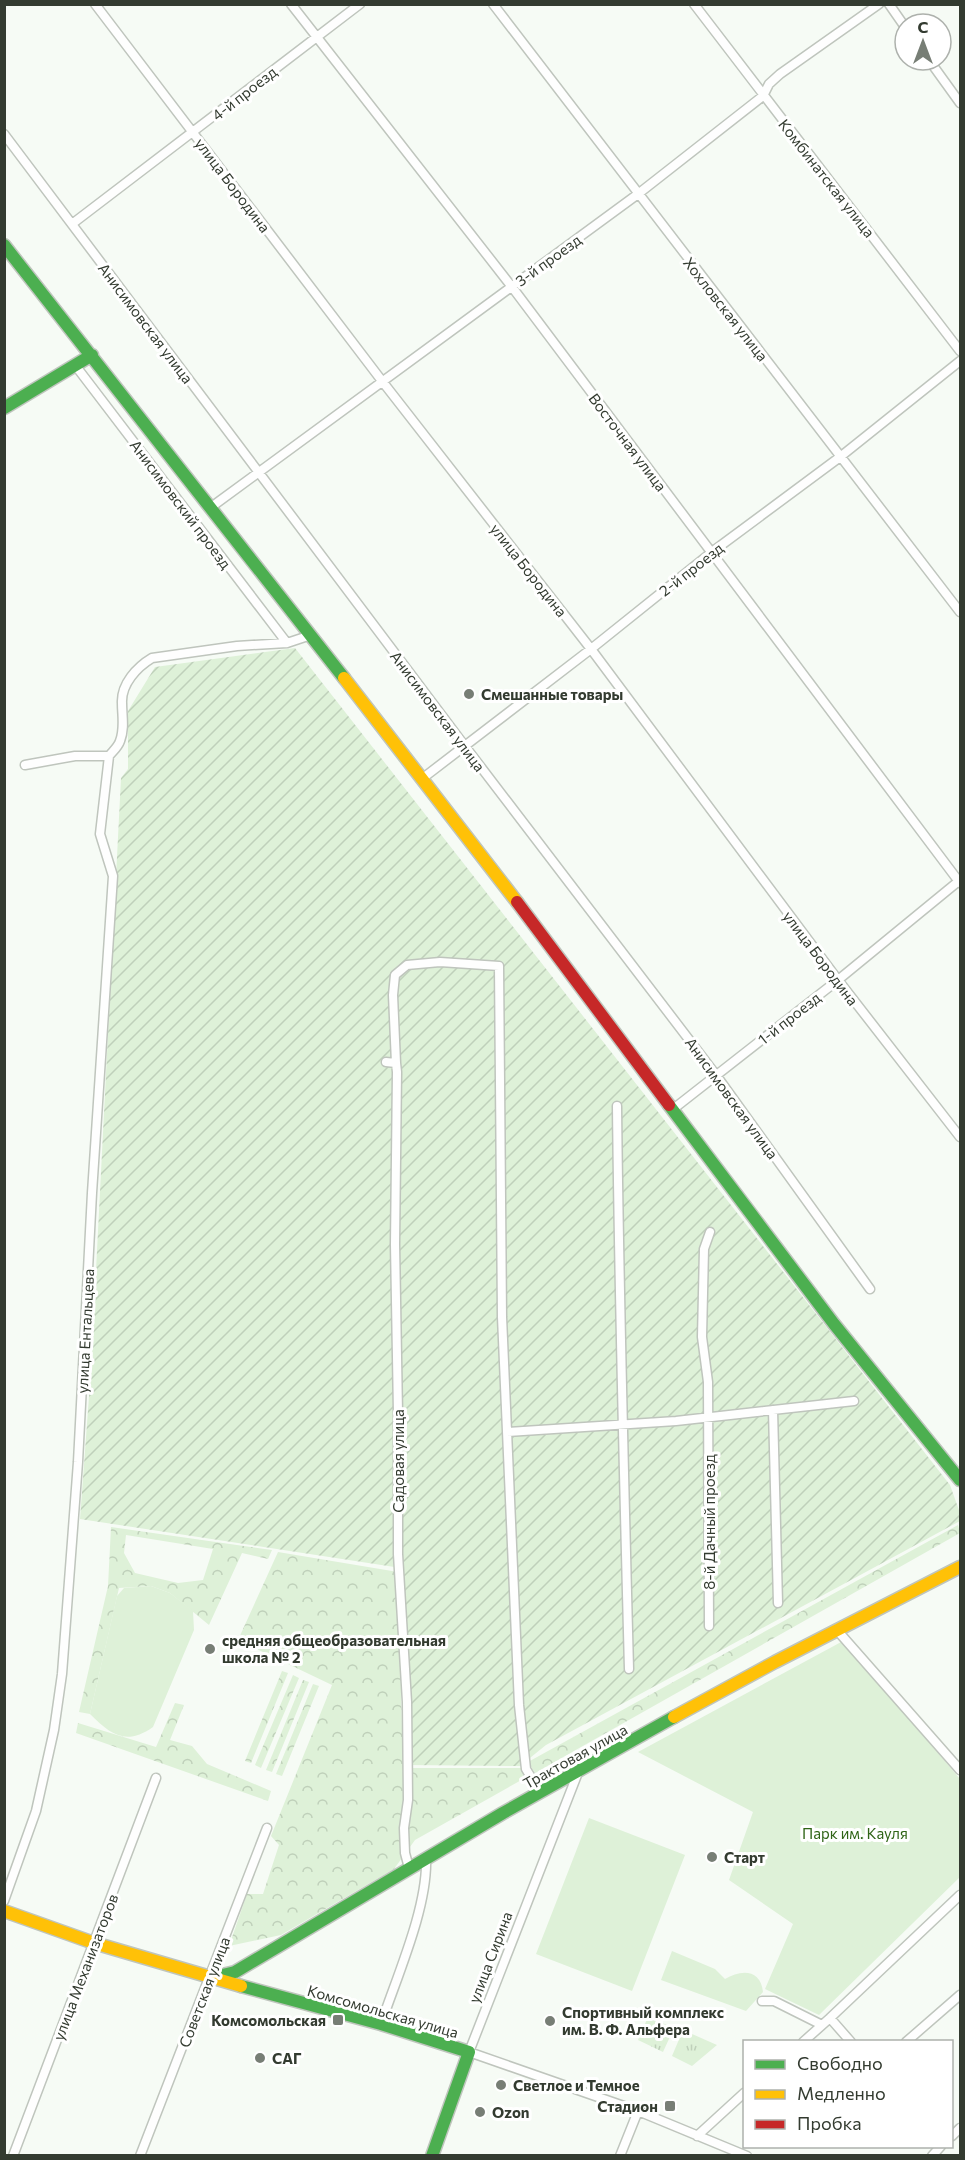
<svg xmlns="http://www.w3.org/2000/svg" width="965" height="2160" viewBox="0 0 965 2160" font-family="Commissioner,sans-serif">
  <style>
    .grass { fill: url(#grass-tufts) }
    .forest { fill: url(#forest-crowns); fill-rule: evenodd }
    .park { fill: #def1d8 }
    .garden { fill: url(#garden-furrows) }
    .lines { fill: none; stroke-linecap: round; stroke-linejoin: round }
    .street-casing { stroke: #bfc5bd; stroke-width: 11 }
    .fast-casing { stroke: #bfc5bd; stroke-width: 15 }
    .slow-casing { stroke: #bfc5bd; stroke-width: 15 }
    .jam-casing { stroke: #bfc5bd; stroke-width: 15 }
    .street { stroke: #fefefe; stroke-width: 8 }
    .fast { stroke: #4caf50; stroke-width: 12 }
    .slow { stroke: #ffc107; stroke-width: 12 }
    .jam { stroke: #c62828; stroke-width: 12 }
    .poi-dot { fill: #777e75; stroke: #fff; stroke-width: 2 }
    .labels { text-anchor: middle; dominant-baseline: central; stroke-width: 6; stroke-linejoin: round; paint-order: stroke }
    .street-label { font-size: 15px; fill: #333b30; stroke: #fff }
    .poi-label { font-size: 15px; font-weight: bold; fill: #333b30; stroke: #fff; text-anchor: start }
    .park-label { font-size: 15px; fill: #2f6416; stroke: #fff }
  </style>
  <defs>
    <pattern id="grass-tufts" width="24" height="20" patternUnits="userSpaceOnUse" patternTransform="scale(1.5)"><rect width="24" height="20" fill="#def1d8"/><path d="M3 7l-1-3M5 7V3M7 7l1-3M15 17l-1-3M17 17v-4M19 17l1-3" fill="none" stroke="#bfd0ba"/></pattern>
    <pattern id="forest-crowns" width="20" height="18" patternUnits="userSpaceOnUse" patternTransform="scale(1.5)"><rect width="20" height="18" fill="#def1d8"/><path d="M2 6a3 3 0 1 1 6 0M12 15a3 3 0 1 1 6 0" fill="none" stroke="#bfd0ba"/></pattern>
    <pattern id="garden-furrows" width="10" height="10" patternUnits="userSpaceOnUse" patternTransform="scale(1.5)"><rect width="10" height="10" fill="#def1d8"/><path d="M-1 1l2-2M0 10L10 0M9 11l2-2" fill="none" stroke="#bfd0ba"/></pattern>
  </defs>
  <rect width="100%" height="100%" fill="#f6fbf5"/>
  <!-- grass -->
  <path class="grass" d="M648,2017L674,2028L663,2052L638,2040Z
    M683,2030L717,2045L692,2066L672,2056Z"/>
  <!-- forest -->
  <path class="forest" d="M958,1525L960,1533L535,1773L528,1762Z
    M111,1527L272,1550L268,1559L242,1553L209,1625L170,1593L151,1586L119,1588L90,1714L79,1712L108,1586ZM126,1535L213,1549L203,1580L178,1583L135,1573L124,1553Z
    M278,1552L398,1572L403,1768H521L525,1778L415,1840L394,1869L281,1935L229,1946L247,1894H263L279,1845L271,1836L332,1685L238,1640Z
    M282,1671L288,1673L251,1763L245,1761Z
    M293,1675L299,1678L261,1768L255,1765Z
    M303,1680L309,1682L272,1772L266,1770Z
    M313,1684L319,1686L282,1776L276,1774Z
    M175,1703L184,1705L170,1740L192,1746L207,1764L271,1791L268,1801L76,1733L78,1723L156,1747Z"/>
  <!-- park -->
  <path class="park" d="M151,1586L170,1593L193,1611L194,1630L153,1727C126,1746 111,1735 90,1714L117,1596L124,1588Z
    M843,1641L960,1779V1877L819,2015L765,1989L793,1924L729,1880L753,1812L638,1752Z
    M589,1818L685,1855L632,1991L536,1954Z
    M672,1951L715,1969L725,1979C741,1969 761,1969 763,1992L746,2011L661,1980Z"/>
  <!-- garden -->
  <path class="garden" d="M295,648L950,1485L960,1513V1521L546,1745L520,1766L405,1765L401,1568L80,1519L91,1369L121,778L128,769V711L155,667Z"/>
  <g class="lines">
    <defs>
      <path id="street" d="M95,4L382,381L591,649L838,980L960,1137
        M291,4L512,287L960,883
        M493,4L960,612
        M694,4L960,351
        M889,4L905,27
        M929,60L960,103
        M4,134L464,745L716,1075L870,1289
        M72,224L360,4
        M75,365L287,643
        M210,508L638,194L763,96L769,84L780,74L879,4
        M25,765L75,756H109C113,751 118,747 120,741C125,728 122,716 122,703C121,684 137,667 152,658L237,646L287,643L311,635
        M423,778L591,649L712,552L840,457L960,361
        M386,1062L396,1063L397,1072L395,1244L398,1413V1554L407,1702L408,1800L404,1828L405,1853L409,1868
        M396,1063L393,995L395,975L407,965L440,962L499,966L502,1317L519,1705L526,1769L540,1792
        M617,1106C619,1294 624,1481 629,1669
        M672,1110L838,980L960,880
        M773,1410L778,1603
        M507,1432L676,1421L854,1401
        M709,1626L708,1382L702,1337L704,1249L710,1232
        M836,1629L960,1770
        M579,1770L469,2052L638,2111L747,2156
        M4,1901L36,1811L54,1730L62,1674L78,1462L92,1193L113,876L100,834L109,756
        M762,2001H774L822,2025
        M830,2018L851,2042
        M381,2024C397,1976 428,1907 426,1858
        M803,2042L830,2018L960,1895
        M906,2042L960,1995
        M697,2136L744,2093
        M952,2136L960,2128
        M13,2156L156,1778
        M140,2156L267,1828
        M620,2156L638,2111
        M932,2156L941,2146"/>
      <path id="fast" d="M4,245L344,678
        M4,408L92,355
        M669,1105L834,1324L960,1480
        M210,1978L235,1972L503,1813L674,1717
        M241,1986L381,2024L469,2052L432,2156"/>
      <path id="slow" d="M344,678L517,902
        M674,1717L775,1662L960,1567
        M4,1911L94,1943L241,1986"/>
      <path id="jam" d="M517,902L669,1105"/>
    </defs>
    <!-- street casing -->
    <use href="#street" class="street-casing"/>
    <!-- fast casing -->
    <use href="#fast" class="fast-casing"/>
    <!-- slow casing -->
    <use href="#slow" class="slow-casing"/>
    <!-- jam casing -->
    <use href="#jam" class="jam-casing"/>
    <!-- street -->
    <use href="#street" class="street"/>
    <!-- fast -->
    <use href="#fast" class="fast"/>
    <!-- slow -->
    <use href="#slow" class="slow"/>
    <!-- jam -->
    <use href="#jam" class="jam"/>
  </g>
  <!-- markers -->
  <g class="poi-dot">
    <circle cx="469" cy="694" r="6"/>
    <circle cx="210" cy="1649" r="6"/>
    <circle cx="712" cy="1857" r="6"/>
    <rect x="332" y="2014" width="12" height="12" rx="3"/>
    <circle cx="550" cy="2021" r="6"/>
    <circle cx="260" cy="2058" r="6"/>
    <circle cx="501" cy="2085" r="6"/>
    <rect x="664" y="2100" width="12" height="12" rx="3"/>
    <circle cx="480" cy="2112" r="6"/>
  </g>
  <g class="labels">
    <!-- street labels -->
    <g class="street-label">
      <text transform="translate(244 93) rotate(-38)">4-й проезд</text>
      <text transform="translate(827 178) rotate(52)">Комбинатская улица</text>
      <text transform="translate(233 185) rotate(53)">улица Бородина</text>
      <text transform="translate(548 260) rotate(-36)">3-й проезд</text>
      <text transform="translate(726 309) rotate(52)">Хохловская улица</text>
      <text transform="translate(146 323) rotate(53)">Анисимовская улица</text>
      <text transform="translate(628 442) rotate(53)">Восточная улица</text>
      <text transform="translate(181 504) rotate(53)">Анисимовский проезд</text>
      <text transform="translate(691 569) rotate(-38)">2-й проезд</text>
      <text transform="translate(529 570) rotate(52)">улица Бородина</text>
      <text transform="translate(438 711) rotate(53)">Анисимовская улица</text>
      <text transform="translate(821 958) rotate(53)">улица Бородина</text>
      <text transform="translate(789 1018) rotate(-38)">1-й проезд</text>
      <text transform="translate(732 1098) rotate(54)">Анисимовская улица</text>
      <text transform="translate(85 1331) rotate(-87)">улица Ентальцева</text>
      <text transform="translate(398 1461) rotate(-90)">Садовая улица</text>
      <text transform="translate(709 1522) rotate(-90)">8-й Дачный проезд</text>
      <text transform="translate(575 1756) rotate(-29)">Трактовая улица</text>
      <text transform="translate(490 1957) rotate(-69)">улица Сирина</text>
      <text transform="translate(85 1967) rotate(-69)">улица Механизаторов</text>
      <text transform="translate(204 1992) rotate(-69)">Советская улица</text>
      <text transform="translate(383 2011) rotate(16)">Комсомольская улица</text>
    </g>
    <!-- poi labels -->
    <g class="poi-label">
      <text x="481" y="694">Смешанные товары</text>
      <text x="222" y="1640">средняя общеобразовательная<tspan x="222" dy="17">школа № 2</tspan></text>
      <text x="724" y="1857">Старт</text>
      <text x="562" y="2012">Спортивный комплекс<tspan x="562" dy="17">им. В. Ф. Альфера</tspan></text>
      <text x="326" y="2020" text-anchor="end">Комсомольская</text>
      <text x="272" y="2058">САГ</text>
      <text x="513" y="2085">Светлое и Темное</text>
      <text x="658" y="2106" text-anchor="end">Стадион</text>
      <text x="492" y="2112">Ozon</text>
    </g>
    <!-- park labels -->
    <g class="park-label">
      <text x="855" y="1833">Парк им. Кауля</text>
    </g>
  </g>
  <!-- border -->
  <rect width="965" height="2160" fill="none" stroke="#333b30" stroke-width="12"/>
  <!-- legend -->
  <rect x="743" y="2040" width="210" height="108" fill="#ffffff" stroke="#adb1ac" stroke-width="1.5"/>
  <rect x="755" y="2060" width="30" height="9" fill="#4caf50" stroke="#adb1ac" stroke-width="1.5"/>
  <text x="797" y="2070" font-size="18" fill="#333b30">Свободно</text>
  <rect x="755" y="2090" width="30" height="9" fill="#ffc107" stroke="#adb1ac" stroke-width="1.5"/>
  <text x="797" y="2100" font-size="18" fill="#333b30">Медленно</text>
  <rect x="755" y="2120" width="30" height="9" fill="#c62828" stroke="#adb1ac" stroke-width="1.5"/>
  <text x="797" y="2130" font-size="18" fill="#333b30">Пробка</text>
  <!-- north arrow -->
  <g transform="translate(923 42)"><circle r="28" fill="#ffffff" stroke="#adb1ac" stroke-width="1.5"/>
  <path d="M0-4.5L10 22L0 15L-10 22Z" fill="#777e75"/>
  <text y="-9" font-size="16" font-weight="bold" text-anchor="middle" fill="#333b30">С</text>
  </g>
</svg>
